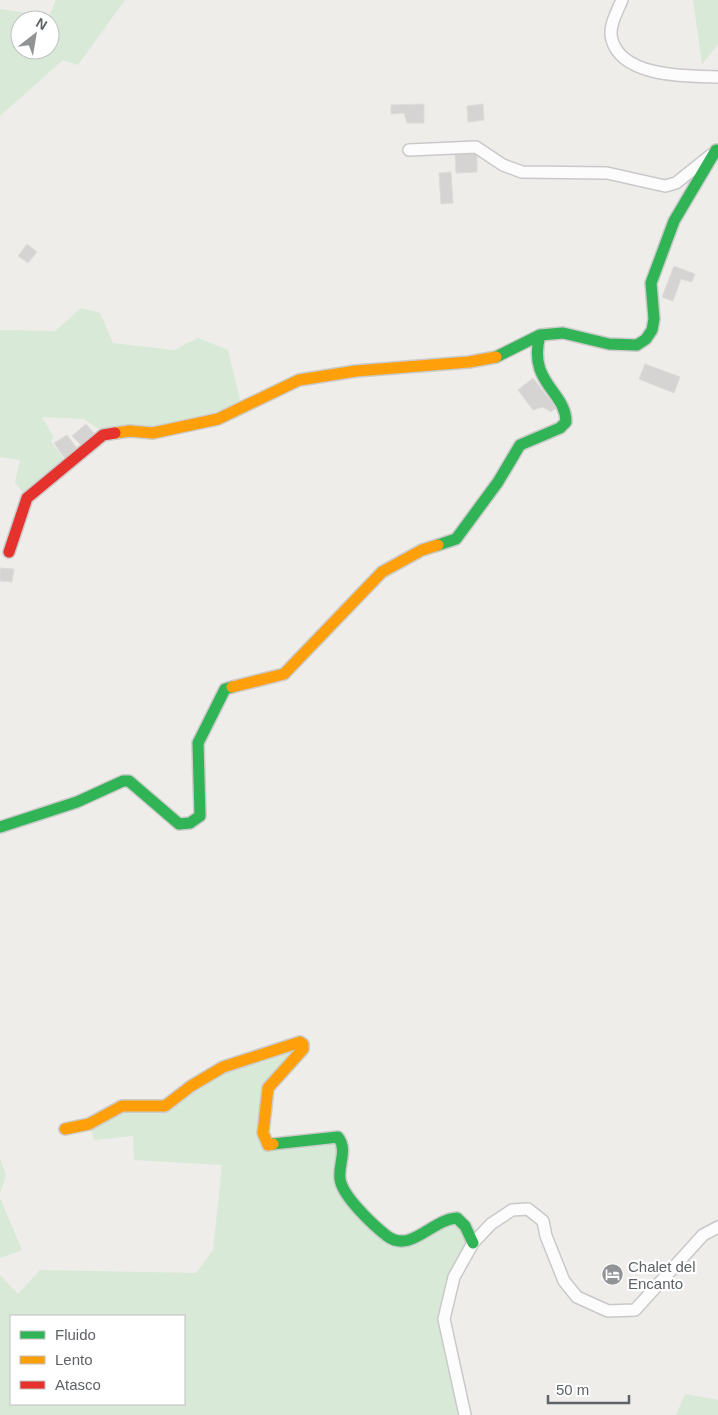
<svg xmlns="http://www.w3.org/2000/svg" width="718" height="1415" viewBox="0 0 718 1415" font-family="Arial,sans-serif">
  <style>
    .green { fill: #d8e9d7; fill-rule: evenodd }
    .building { fill: #d5d4d3; stroke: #dddcd9 }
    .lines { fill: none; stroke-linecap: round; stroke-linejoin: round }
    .street-casing { stroke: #c9c9c9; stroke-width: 14 }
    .fast-casing { stroke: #cbcbcb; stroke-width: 14 }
    .slow-casing { stroke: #cbcbcb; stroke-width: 14 }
    .jam-casing { stroke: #cbcbcb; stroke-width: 14 }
    .street { stroke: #fcfcfc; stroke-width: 11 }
    .fast { stroke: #30b455; stroke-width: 11 }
    .slow { stroke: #ff9f0a; stroke-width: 11 }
    .jam { stroke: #e5322d; stroke-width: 11 }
    .labels { text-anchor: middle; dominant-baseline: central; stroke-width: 4.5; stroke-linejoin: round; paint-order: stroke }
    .poi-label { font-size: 15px; fill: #5f6267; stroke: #fff; text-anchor: start }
  </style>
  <rect width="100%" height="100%" fill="#eeedea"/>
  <!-- green -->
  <path class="green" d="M56,0H125L78,65L63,60L0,116V9L49,16ZM20,20H50V50H20Z
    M693,0H718V44L702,64Z
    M81,308L100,313L113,343L174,350L198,338L228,350L241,404L179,424L102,431L84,419L42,417L54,438L51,441L65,461L24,495L15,482L20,460L0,457V330L55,331Z
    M300,1046L269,1080L260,1141H337L335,1174L384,1240L458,1223L469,1243L440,1319L461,1415H0V1275L18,1294L40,1270L196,1273L213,1250L222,1165L134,1160L133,1136L94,1140L91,1128L124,1110L160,1111L225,1071ZM11,1316H184V1404H11Z
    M0,1158L6,1176L0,1193Z
    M0,1198L22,1250L0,1258Z
    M685,1394L718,1400V1415H676Z"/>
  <!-- building -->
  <path class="building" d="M424,104V123H407L404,113L391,114V105Z
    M483,104L484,120L468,122L467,106Z
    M455,153H477V172L456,173Z
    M451,172L453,203L441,204L439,173Z
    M27,244L37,252L28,263L18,256Z
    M674,266L695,274L692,282L681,279L673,301L662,297Z
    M645,364L680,377L674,393L639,379Z
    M533,378L556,408L551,412L543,407L533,410L518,390Z
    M86,424L94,433L81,445L72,436Z
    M67,435L78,450L66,460L54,443Z
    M0,568L14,569L12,582L0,581Z"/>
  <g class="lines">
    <defs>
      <path id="street" d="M622,0C617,12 608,27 612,40C623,78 688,76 718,77
        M409,150L476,147L503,165L522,172L607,173L665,186L676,183L711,155
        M465,1415L444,1319L454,1277L473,1243L491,1224L512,1210L528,1209L543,1221L546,1236L564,1281L577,1297L608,1311L635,1310L703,1235L718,1227"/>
      <path id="fast" d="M496,357L540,335L563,333L609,344L637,345L646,339L652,330L654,319L651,283L674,221L716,150
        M438,545L456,539L498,482L520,445L560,428L566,422C566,391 527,383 540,335
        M0,827L77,802L123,781H129L179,824L190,823L200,816L198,743L225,689L232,687
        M273,1144L338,1137C348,1150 338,1164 340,1179C342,1196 373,1225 387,1236C411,1254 432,1219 457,1218L465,1226L473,1243"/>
      <path id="slow" d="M115,433L130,431L153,433L218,419L299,380L356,371L469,362L496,357
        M232,687L284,674L382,572L422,550L438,545
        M65,1129L89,1124L122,1106H165L191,1086L223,1067L300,1042L303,1044V1049L268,1088L263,1133L268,1145L273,1144"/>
      <path id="jam" d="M9,552L27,498L103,435L115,433"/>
    </defs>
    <!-- street casing -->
    <use href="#street" class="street-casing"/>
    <!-- fast casing -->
    <use href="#fast" class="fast-casing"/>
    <!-- slow casing -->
    <use href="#slow" class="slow-casing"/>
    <!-- jam casing -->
    <use href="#jam" class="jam-casing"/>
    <!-- street -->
    <use href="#street" class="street"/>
    <!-- fast -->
    <use href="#fast" class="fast"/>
    <!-- slow -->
    <use href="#slow" class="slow"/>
    <!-- jam -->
    <use href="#jam" class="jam"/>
  </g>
  <!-- icons -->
  <defs>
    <symbol id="hotel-disc" viewBox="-11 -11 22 22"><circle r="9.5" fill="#919395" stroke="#fff"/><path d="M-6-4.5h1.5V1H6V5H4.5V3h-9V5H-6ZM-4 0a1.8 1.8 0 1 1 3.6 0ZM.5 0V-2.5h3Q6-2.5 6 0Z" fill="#fff"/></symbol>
  </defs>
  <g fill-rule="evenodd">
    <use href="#hotel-disc" x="600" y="1262" width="25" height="25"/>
  </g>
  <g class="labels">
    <!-- poi labels -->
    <g class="poi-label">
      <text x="628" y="1266">Chalet del<tspan x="628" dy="17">Encanto</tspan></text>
    </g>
  </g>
  <!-- legend -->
  <rect x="10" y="1315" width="175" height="90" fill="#ffffff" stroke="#bfc0c2"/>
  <rect x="20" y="1331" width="25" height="8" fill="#30b455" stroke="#bfc0c2"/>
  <text x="55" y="1340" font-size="15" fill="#5f6267">Fluido</text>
  <rect x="20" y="1356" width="25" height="8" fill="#ff9f0a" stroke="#bfc0c2"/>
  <text x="55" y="1365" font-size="15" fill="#5f6267">Lento</text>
  <rect x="20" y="1381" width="25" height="8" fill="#e5322d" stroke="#bfc0c2"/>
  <text x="55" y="1390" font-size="15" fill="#5f6267">Atasco</text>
  <!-- north arrow -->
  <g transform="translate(35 35) rotate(31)"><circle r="24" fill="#ffffff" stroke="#bfc0c2"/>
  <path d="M0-4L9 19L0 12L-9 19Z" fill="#919395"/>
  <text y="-8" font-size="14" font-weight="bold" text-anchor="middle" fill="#5f6267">N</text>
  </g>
  <!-- scale -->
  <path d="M548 1395v8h81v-8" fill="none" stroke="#5f6267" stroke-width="2.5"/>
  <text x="556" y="1395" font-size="15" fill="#5f6267" stroke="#ffffff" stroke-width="4" paint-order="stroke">50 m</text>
</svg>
